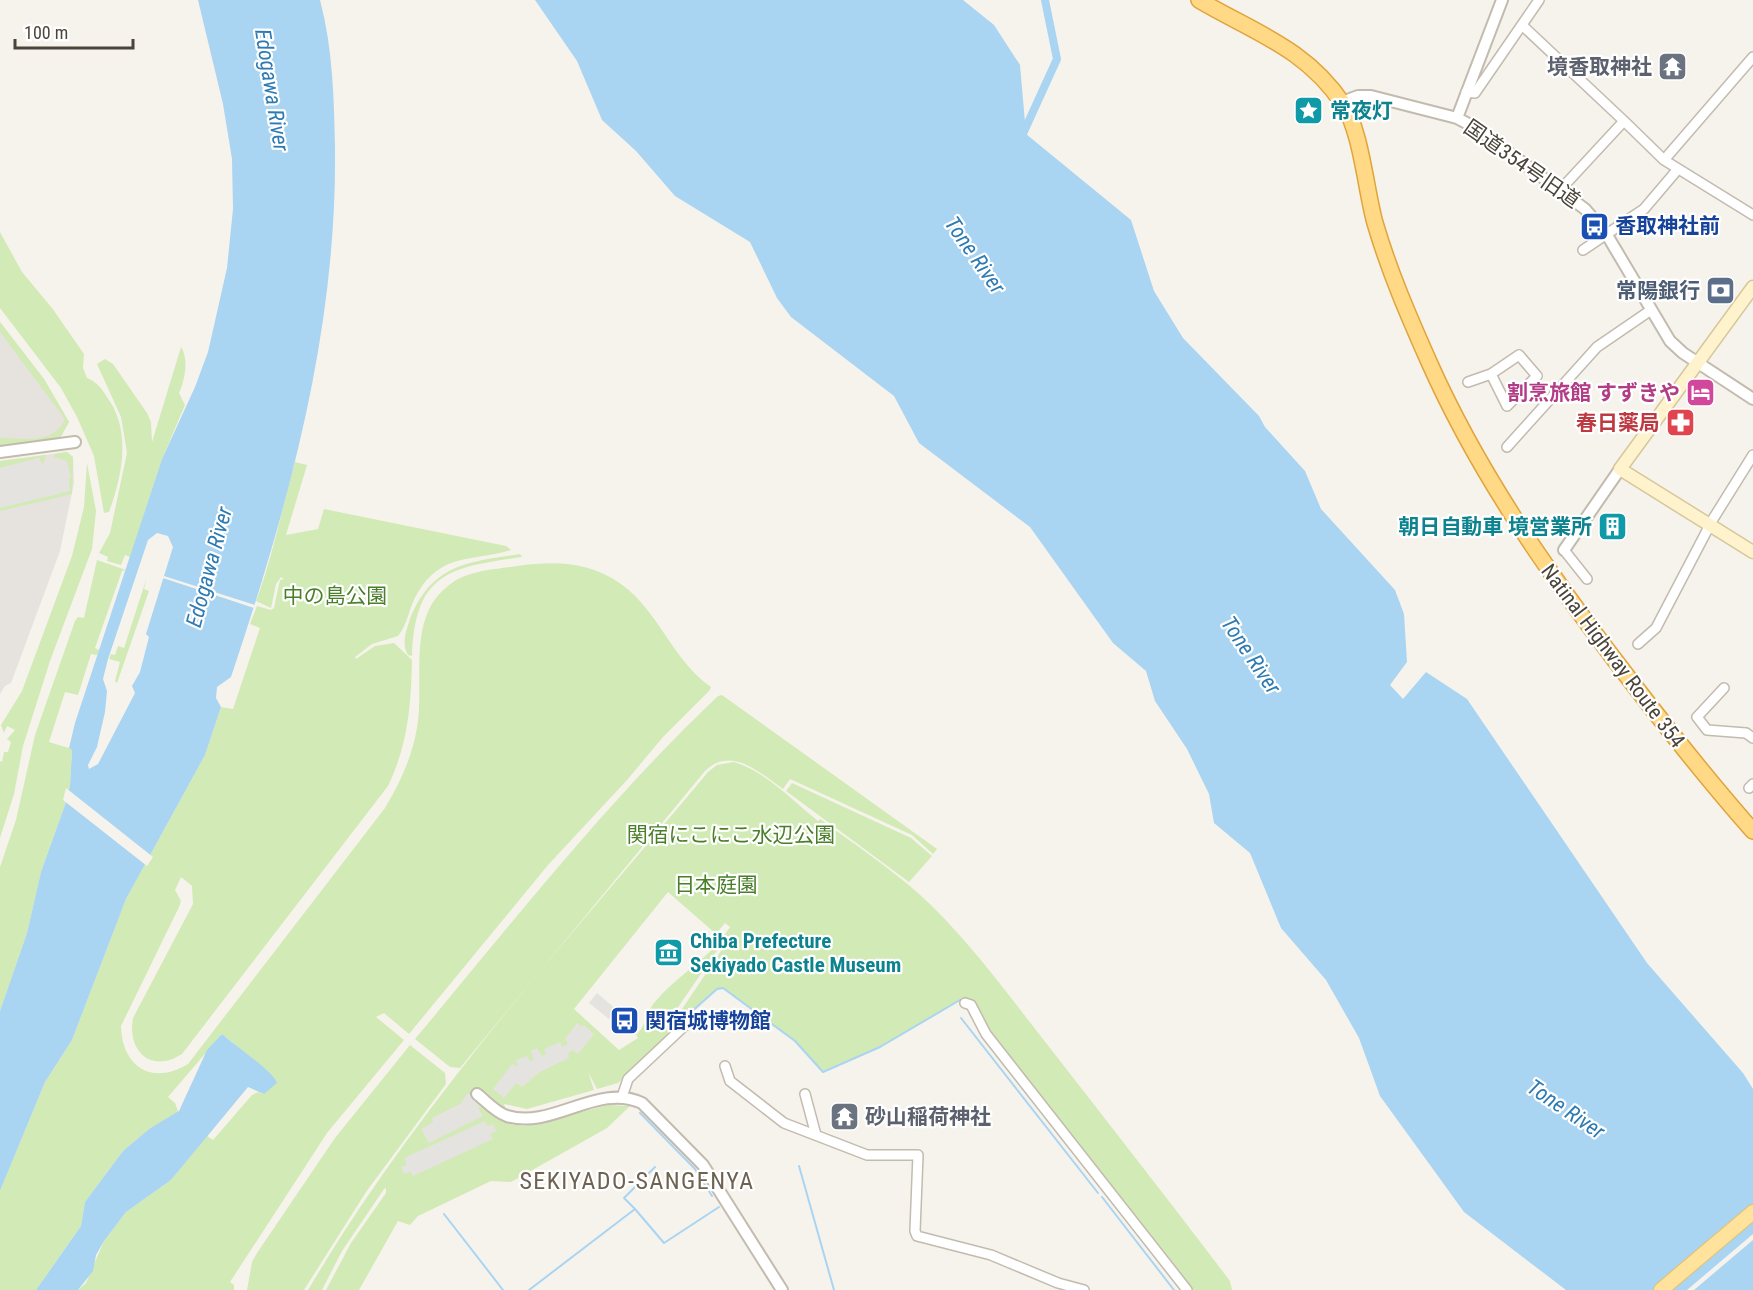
<svg xmlns="http://www.w3.org/2000/svg" width="1753" height="1290" viewBox="0 0 1753 1290" font-family="'Roboto Condensed','Noto Sans JP',sans-serif">
  <style>
    .industrial { fill: #e6e2dd }
    .green { fill: #d2eab5; fill-rule: evenodd }
    .parking { fill: #e5e3e0 }
    .water { fill: #a9d4f2; fill-rule: evenodd }
    .pier { fill: #f6f3ec }
    .lines { fill: none; stroke-linecap: round; stroke-linejoin: round }
    .stream { stroke: #a9d4f2; stroke-width: 2 }
    .canal { stroke: #a9d4f2; stroke-width: 8 }
    .minor-casing { stroke: #c2bbae; stroke-width: 12 }
    .tertiary-casing { stroke: #c2bbae; stroke-width: 14 }
    .secondary-casing { stroke: #d6c79b; stroke-width: 15 }
    .primary-casing { stroke: #e6c16a; stroke-width: 16 }
    .trunk-casing { stroke: #e0a43c; stroke-width: 18 }
    .minor { stroke: #fff; stroke-width: 9 }
    .tertiary { stroke: #fff; stroke-width: 10 }
    .secondary { stroke: #fff3cd; stroke-width: 12 }
    .primary { stroke: #ffe39c; stroke-width: 14 }
    .trunk { stroke: #ffd985; stroke-width: 15 }
    .labels { text-anchor: middle; dominant-baseline: central; stroke-width: 4.5; stroke-linejoin: round; paint-order: stroke }
    .worship-label { font-size: 21px; font-weight: bold; fill: #5b616d; stroke: #fff; text-anchor: end }
    .culture-label { font-size: 21px; font-weight: bold; fill: #0d838f; stroke: #fff; text-anchor: start }
    .street-label { font-size: 21px; fill: #4b4439; stroke: #fff }
    .transit-label { font-size: 21px; font-weight: bold; fill: #164399; stroke: #fff; text-anchor: start }
    .service-label { font-size: 21px; font-weight: bold; fill: #4e5e75; stroke: #fff; text-anchor: end }
    .hotel-label { font-size: 21px; font-weight: bold; fill: #b23c85; stroke: #fff; text-anchor: end }
    .health-label { font-size: 21px; font-weight: bold; fill: #be3a42; stroke: #fff; text-anchor: end }
    .park-label { font-size: 21px; fill: #4a7f2a; stroke: #fff }
    .water-label { font-size: 22px; font-style: italic; fill: #2e7ab2; stroke: #fff }
    .quarter-label { font-size: 24px; letter-spacing: 1.5px; fill: #6e6250; stroke: #fff }
  </style>
  <rect width="100%" height="100%" fill="#f6f3ec"/>
  <!-- industrial -->
  <path class="industrial" d="M0,322L44,379L69,422L59,440L0,448Z
    M67,452L73,457L74,483L60,551L11,683L5,686L0,694V461Z"/>
  <!-- green -->
  <path class="green" d="M0,232L22,272L52,308L84,354L83,368L87,378C97,382 101,388 107,397C132,431 122,476 109,512L104,513L94,456L77,417L61,388L0,308Z
    M0,322L44,379L69,422L59,440L0,448V438C24,438 54,445 65,419L0,332Z
    M181,347C189,359 185,380 179,393L185,405L162,459L130,557L125,555L121,565L107,561L108,557L99,553L110,533L127,453L121,417L97,364L105,359L113,364L147,413L151,422L152,442Z
    M67,452L73,457L72,494L0,511V508L71,477L67,461L54,457V454Z
    M46,455L43,464L39,458L0,468V461Z
    M295,462L307,465L286,535L318,529L324,509L506,546L511,550C473,562 441,552 417,594C409,607 408,624 398,636L372,644L355,657L356,659L375,646L394,643L412,660C411,706 408,744 388,786L182,1054C151,1074 127,1051 133,1018L193,904L192,886L181,877L175,890L181,901L179,907L121,1026C122,1067 152,1086 188,1064L385,808C400,783 412,757 417,728C425,683 406,618 448,586C467,570 493,570 517,566C555,561 588,561 621,584C659,611 672,660 711,687L710,690L663,737L627,780L548,865L409,1034L384,1013L376,1017L404,1040L327,1133L230,1282L234,1285V1290H78L86,1283L104,1241L126,1212L171,1180L207,1136L213,1140L252,1095L258,1092L264,1094L257,1062L222,1034L168,1097L175,1103L178,1111L176,1115L149,1129L123,1151L85,1202L81,1226L36,1290H0V1191L45,1082L72,1040L126,899L205,755L221,707L233,709L260,628L250,624L257,606L271,610L274,608L280,580L284,579L281,577L276,584L271,608L256,601C273,556 282,508 295,462Z
    M87,463L96,511L92,549L50,661L23,746L14,794L0,838V761L2,762L4,752H8L11,742L7,739L15,730L7,726L4,733L1,725L22,691L72,556L84,507Z
    M520,554L522,557C449,567 415,573 412,656L408,655C401,643 406,631 410,619C432,564 468,562 520,554Z
    M97,560L126,570L122,571L95,648L99,650L97,655L91,654L78,695L65,692L49,742L72,749L70,786L65,805L41,872L27,933L0,1011V867L16,820L35,735L75,621L78,617L84,618Z
    M147,577L144,589L149,591L117,683L115,681L120,662L109,659L111,654L115,655L118,646L124,648Z
    M722,695L937,849L933,854L912,835L790,779L783,789C760,773 731,745 705,771L460,1068L450,1067L415,1039C513,922 607,801 718,696Z
    M734,762C765,771 793,801 818,821L820,819C853,843 887,866 918,893C968,938 1008,995 1050,1048C1110,1125 1171,1203 1230,1281L1232,1290H1190L989,1035L975,1006L960,1000L879,1047L823,1071L795,1041L723,988L716,989L672,1030L676,1018L723,948L720,946L672,1016L667,1036L662,1042L618,1083L597,1089L588,1072L594,1090L527,1109L504,1104L511,1124L524,1126L609,1105L630,1106L607,1128L511,1182L491,1181L418,1216L410,1225L398,1221L359,1290H326L351,1243L386,1193V1188L384,1189L342,1251L322,1290H308C419,1102 569,939 708,772L717,765ZM668,892L716,934L725,923L730,927C710,959 677,975 654,1003C646,1013 646,1026 636,1035L638,1038L619,1050L574,1009Z
    M792,783L911,838L932,856L909,882L786,791Z
    M410,1045L445,1073L446,1084L366,1192L304,1290H247L252,1262L257,1253L335,1138Z"/>
  <!-- parking -->
  <path class="parking" d="M39,458L41,464L67,461L70,491L0,508V468Z
    M597,993L617,1010L609,1019L589,1003Z
    M577,1023L582,1027L584,1025L594,1034L578,1054L572,1050L568,1054L569,1058L540,1072L522,1087L516,1083L504,1098L493,1089L512,1064L518,1067L516,1060L527,1056L530,1061L534,1060L531,1051L537,1048L542,1056L546,1054L544,1049L560,1042L562,1047L568,1044L565,1039Z
    M468,1093L482,1105L478,1108L483,1116L429,1143L421,1129L433,1122L432,1118L460,1104Z
    M485,1121L487,1126L493,1124L496,1131L490,1134L493,1139L413,1176L410,1171L404,1174L401,1167L407,1165L404,1158Z"/>
  <!-- water -->
  <path class="water" d="M198,0H320C333,49 334,99 335,149C337,332 288,507 231,677L217,687L216,698L221,707L205,755L126,899L72,1040L45,1082L0,1191V1011L27,933L41,872L65,805L70,786L72,750L69,748L75,723L162,459L195,387L208,352L227,268L233,209L232,159L223,104ZM157,533L168,536L173,547L146,634L149,637L140,672L132,686L135,693L98,764L89,769L88,765L97,747L105,712L107,691L103,679L108,659L148,540Z
    M535,0H963L994,25L1020,65L1026,134L1131,220L1154,291L1183,338L1259,416L1265,427L1305,471L1321,509L1395,590L1404,614L1407,662L1390,685L1403,699L1426,672L1467,699L1647,963L1743,1073L1753,1089V1290H1566L1464,1212L1380,1096L1359,1038L1326,980L1281,928L1250,853L1214,823L1209,794L1187,749L1155,701L1146,671L1113,643L1030,527L919,443L894,396L791,317L777,298L750,242L675,196L636,151L602,120L577,61Z
    M222,1034C233,1044 274,1072 277,1083L264,1094L248,1087L171,1180L126,1212L104,1241L96,1255L93,1271L78,1290H36L81,1226L85,1202L123,1151L149,1129L179,1111L207,1050Z"/>
  <!-- pier -->
  <path class="pier" d="M164,576L255,605L254,608L163,578Z
    M66,788L153,857L147,866L63,800Z
    M1753,1234V1240L1694,1290H1687Z"/>
  <g class="lines">
    <!-- stream -->
    <path class="stream" d="M961,1018L1098,1193
      M680,1022L717,989L723,988L795,1041L823,1072L880,1047L960,1000
      M640,1113L695,1169L712,1196
      M799,1166L834,1290
      M1102,1197L1174,1290
      M635,1209L624,1198L655,1167
      M444,1214L503,1290
      M529,1290L635,1209L664,1243L719,1207"/>
    <!-- canal -->
    <path class="canal" d="M1021,138L1057,59L1045,0"/>
    <defs>
      <path id="minor" d="M1523,26L1624,121
        M1466,92L1475,93L1539,0
        M1664,160L1753,57
        M1561,189L1624,121L1664,160L1753,215
        M1583,250L1644,209L1678,169
        M1468,382L1491,374L1519,355L1537,376L1507,406L1491,374
        M1507,447L1597,347L1651,310
        M1564,550L1587,579
        M1638,644L1656,628L1713,519L1753,455
        M1724,688L1697,717L1707,730L1746,733L1753,738
        M1749,788L1753,784
        M965,1003L971,1005L986,1034L1187,1290
        M725,1066L730,1081L784,1123L867,1155H918L915,1231L917,1236L991,1255L1058,1283L1084,1290
        M805,1094L816,1135
        M622,1097L628,1079L694,1017"/>
      <path id="tertiary" d="M1342,102L1358,96H1371L1457,118L1476,128L1585,209L1607,235L1670,341L1683,353L1753,399
        M1457,118L1502,0
        M0,452L75,442
        M1564,550L1620,469
        M477,1094C486,1101 495,1112 507,1116C552,1130 598,1082 642,1103L703,1165L782,1290"/>
      <path id="secondary" d="M1753,287L1620,469L1753,552"/>
      <path id="primary" d="M1661,1290L1753,1212"/>
      <path id="trunk" d="M1199,0C1253,32 1306,48 1343,104C1361,130 1366,191 1375,223C1389,271 1409,317 1429,362C1477,470 1543,565 1614,659C1659,718 1704,776 1753,831"/>
    </defs>
    <!-- minor casing -->
    <use href="#minor" class="minor-casing"/>
    <!-- tertiary casing -->
    <use href="#tertiary" class="tertiary-casing"/>
    <!-- secondary casing -->
    <use href="#secondary" class="secondary-casing"/>
    <!-- primary casing -->
    <use href="#primary" class="primary-casing"/>
    <!-- trunk casing -->
    <use href="#trunk" class="trunk-casing"/>
    <!-- minor -->
    <use href="#minor" class="minor"/>
    <!-- tertiary -->
    <use href="#tertiary" class="tertiary"/>
    <!-- secondary -->
    <use href="#secondary" class="secondary"/>
    <!-- primary -->
    <use href="#primary" class="primary"/>
    <!-- trunk -->
    <use href="#trunk" class="trunk"/>
  </g>
  <!-- icons -->
  <defs>
    <symbol id="temple-square" viewBox="-11 -11 22 22"><rect x="-9" y="-9" width="18" height="18" rx="4" fill="#6b7280" stroke="#fff"/><path d="M0-6L5-2H3V0L6.5 2.5H4V6H1.5V3h-3V6H-4V2.5H-6.5L-3 0V-2H-5Z" fill="#fff"/></symbol>
    <symbol id="sight-square" viewBox="-11 -11 22 22"><rect x="-9" y="-9" width="18" height="18" rx="4" fill="#0f9aa8" stroke="#fff"/><path d="M0-6L1.8-2.2L6-1.7L2.9 1.2L3.7 5.4L0 3.3L-3.7 5.4L-2.9 1.2L-6-1.7L-1.8-2.2Z" fill="#fff"/></symbol>
    <symbol id="bus-square" viewBox="-11 -11 22 22"><rect x="-9" y="-9" width="18" height="18" rx="4" fill="#1a4fb4" stroke="#fff"/><path d="M-5-6H5V4H4V6H2V4H-2V6H-4V4H-5ZM-3.5-4V0h7V-4ZM-3.5 1.2v1.5H-2V1.2ZM2 1.2v1.5H3.5V1.2Z" fill="#fff"/></symbol>
    <symbol id="bank-square" viewBox="-11 -11 22 22"><rect x="-9" y="-9" width="18" height="18" rx="4" fill="#5c6f8a" stroke="#fff"/><path d="M-6-4H6V4H-6ZM0-2.3a2.3 2.3 0 1 0 0 4.6a2.3 2.3 0 1 0 0-4.6Z" fill="#fff"/></symbol>
    <symbol id="hotel-square" viewBox="-11 -11 22 22"><rect x="-9" y="-9" width="18" height="18" rx="4" fill="#d1479c" stroke="#fff"/><path d="M-6-4.5h1.5V1H6V5H4.5V3h-9V5H-6ZM-4 0a1.8 1.8 0 1 1 3.6 0ZM.5 0V-2.5h3Q6-2.5 6 0Z" fill="#fff"/></symbol>
    <symbol id="pharmacy-square" viewBox="-11 -11 22 22"><rect x="-9" y="-9" width="18" height="18" rx="4" fill="#e0444e" stroke="#fff"/><path d="M-2-6h4v4h4v4h-4v4h-4v-4h-4v-4h4Z" fill="#fff"/></symbol>
    <symbol id="building-square" viewBox="-11 -11 22 22"><rect x="-9" y="-9" width="18" height="18" rx="4" fill="#0f9aa8" stroke="#fff"/><path d="M-4-6H4V6H1V3H-1V6H-4ZM-2.5-4.3h1.7v1.8h-1.7ZM.8-4.3h1.7v1.8H.8ZM-2.5-1h1.7V.8h-1.7ZM.8-1h1.7V.8H.8Z" fill="#fff"/></symbol>
    <symbol id="museum-square" viewBox="-11 -11 22 22"><rect x="-9" y="-9" width="18" height="18" rx="4" fill="#0f9aa8" stroke="#fff"/><path d="M0-6L6-3V-2H-6V-3ZM-5-1h2V3h-2ZM-1-1h2V3h-2ZM3-1h2V3H3ZM-6 4H6V6H-6Z" fill="#fff"/></symbol>
  </defs>
  <g fill-rule="evenodd">
    <use href="#temple-square" x="1656" y="50" width="33" height="33"/>
    <use href="#sight-square" x="1292" y="94" width="33" height="33"/>
    <use href="#bus-square" x="1578" y="210" width="33" height="33"/>
    <use href="#bank-square" x="1704" y="274" width="33" height="33"/>
    <use href="#hotel-square" x="1684" y="376" width="33" height="33"/>
    <use href="#pharmacy-square" x="1664" y="406" width="33" height="33"/>
    <use href="#building-square" x="1596" y="510" width="33" height="33"/>
    <use href="#museum-square" x="652" y="936" width="33" height="33"/>
    <use href="#bus-square" x="608" y="1004" width="33" height="33"/>
    <use href="#temple-square" x="828" y="1100" width="33" height="33"/>
  </g>
  <g class="labels">
    <!-- worship labels -->
    <g class="worship-label">
      <text x="1652" y="67">境香取神社</text>
      <text x="865" y="1117" text-anchor="start">砂山稲荷神社</text>
    </g>
    <!-- culture labels -->
    <g class="culture-label">
      <text x="1330" y="111">常夜灯</text>
      <text x="1592" y="527" text-anchor="end">朝日自動車 境営業所</text>
      <text x="690" y="941">Chiba Prefecture<tspan x="690" dy="24">Sekiyado Castle Museum</tspan></text>
    </g>
    <!-- street labels -->
    <g class="street-label">
      <text transform="translate(1522 164) rotate(35)">国道354号旧道</text>
      <text transform="translate(1613 656) rotate(53)">Natinal Highway Route 354</text>
    </g>
    <!-- transit labels -->
    <g class="transit-label">
      <text x="1615" y="226">香取神社前</text>
      <text x="645" y="1021">関宿城博物館</text>
    </g>
    <!-- service labels -->
    <g class="service-label">
      <text x="1700" y="291">常陽銀行</text>
    </g>
    <!-- hotel labels -->
    <g class="hotel-label">
      <text x="1680" y="393">割烹旅館 すずきや</text>
    </g>
    <!-- health labels -->
    <g class="health-label">
      <text x="1660" y="423">春日薬局</text>
    </g>
    <!-- park labels -->
    <g class="park-label">
      <text x="335" y="596">中の島公園</text>
      <text x="731" y="835">関宿にこにこ水辺公園</text>
      <text x="716" y="885">日本庭園</text>
    </g>
    <!-- water labels -->
    <g class="water-label">
      <text transform="translate(272 90) rotate(81)">Edogawa River</text>
      <text transform="translate(975 255) rotate(55)">Tone River</text>
      <text transform="translate(209 567) rotate(-75)">Edogawa River</text>
      <text transform="translate(1251 655) rotate(56)">Tone River</text>
      <text transform="translate(1566 1109) rotate(34)">Tone River</text>
    </g>
    <!-- quarter labels -->
    <g class="quarter-label">
      <text x="637" y="1181">SEKIYADO-SANGENYA</text>
    </g>
  </g>
  <!-- scale -->
  <path d="M15 39v9h118v-9" fill="none" stroke="#4b4439" stroke-width="3"/>
  <text x="24" y="39" font-size="18" fill="#4b4439" stroke="#ffffff" stroke-width="4.5" paint-order="stroke">100 m</text>
</svg>
